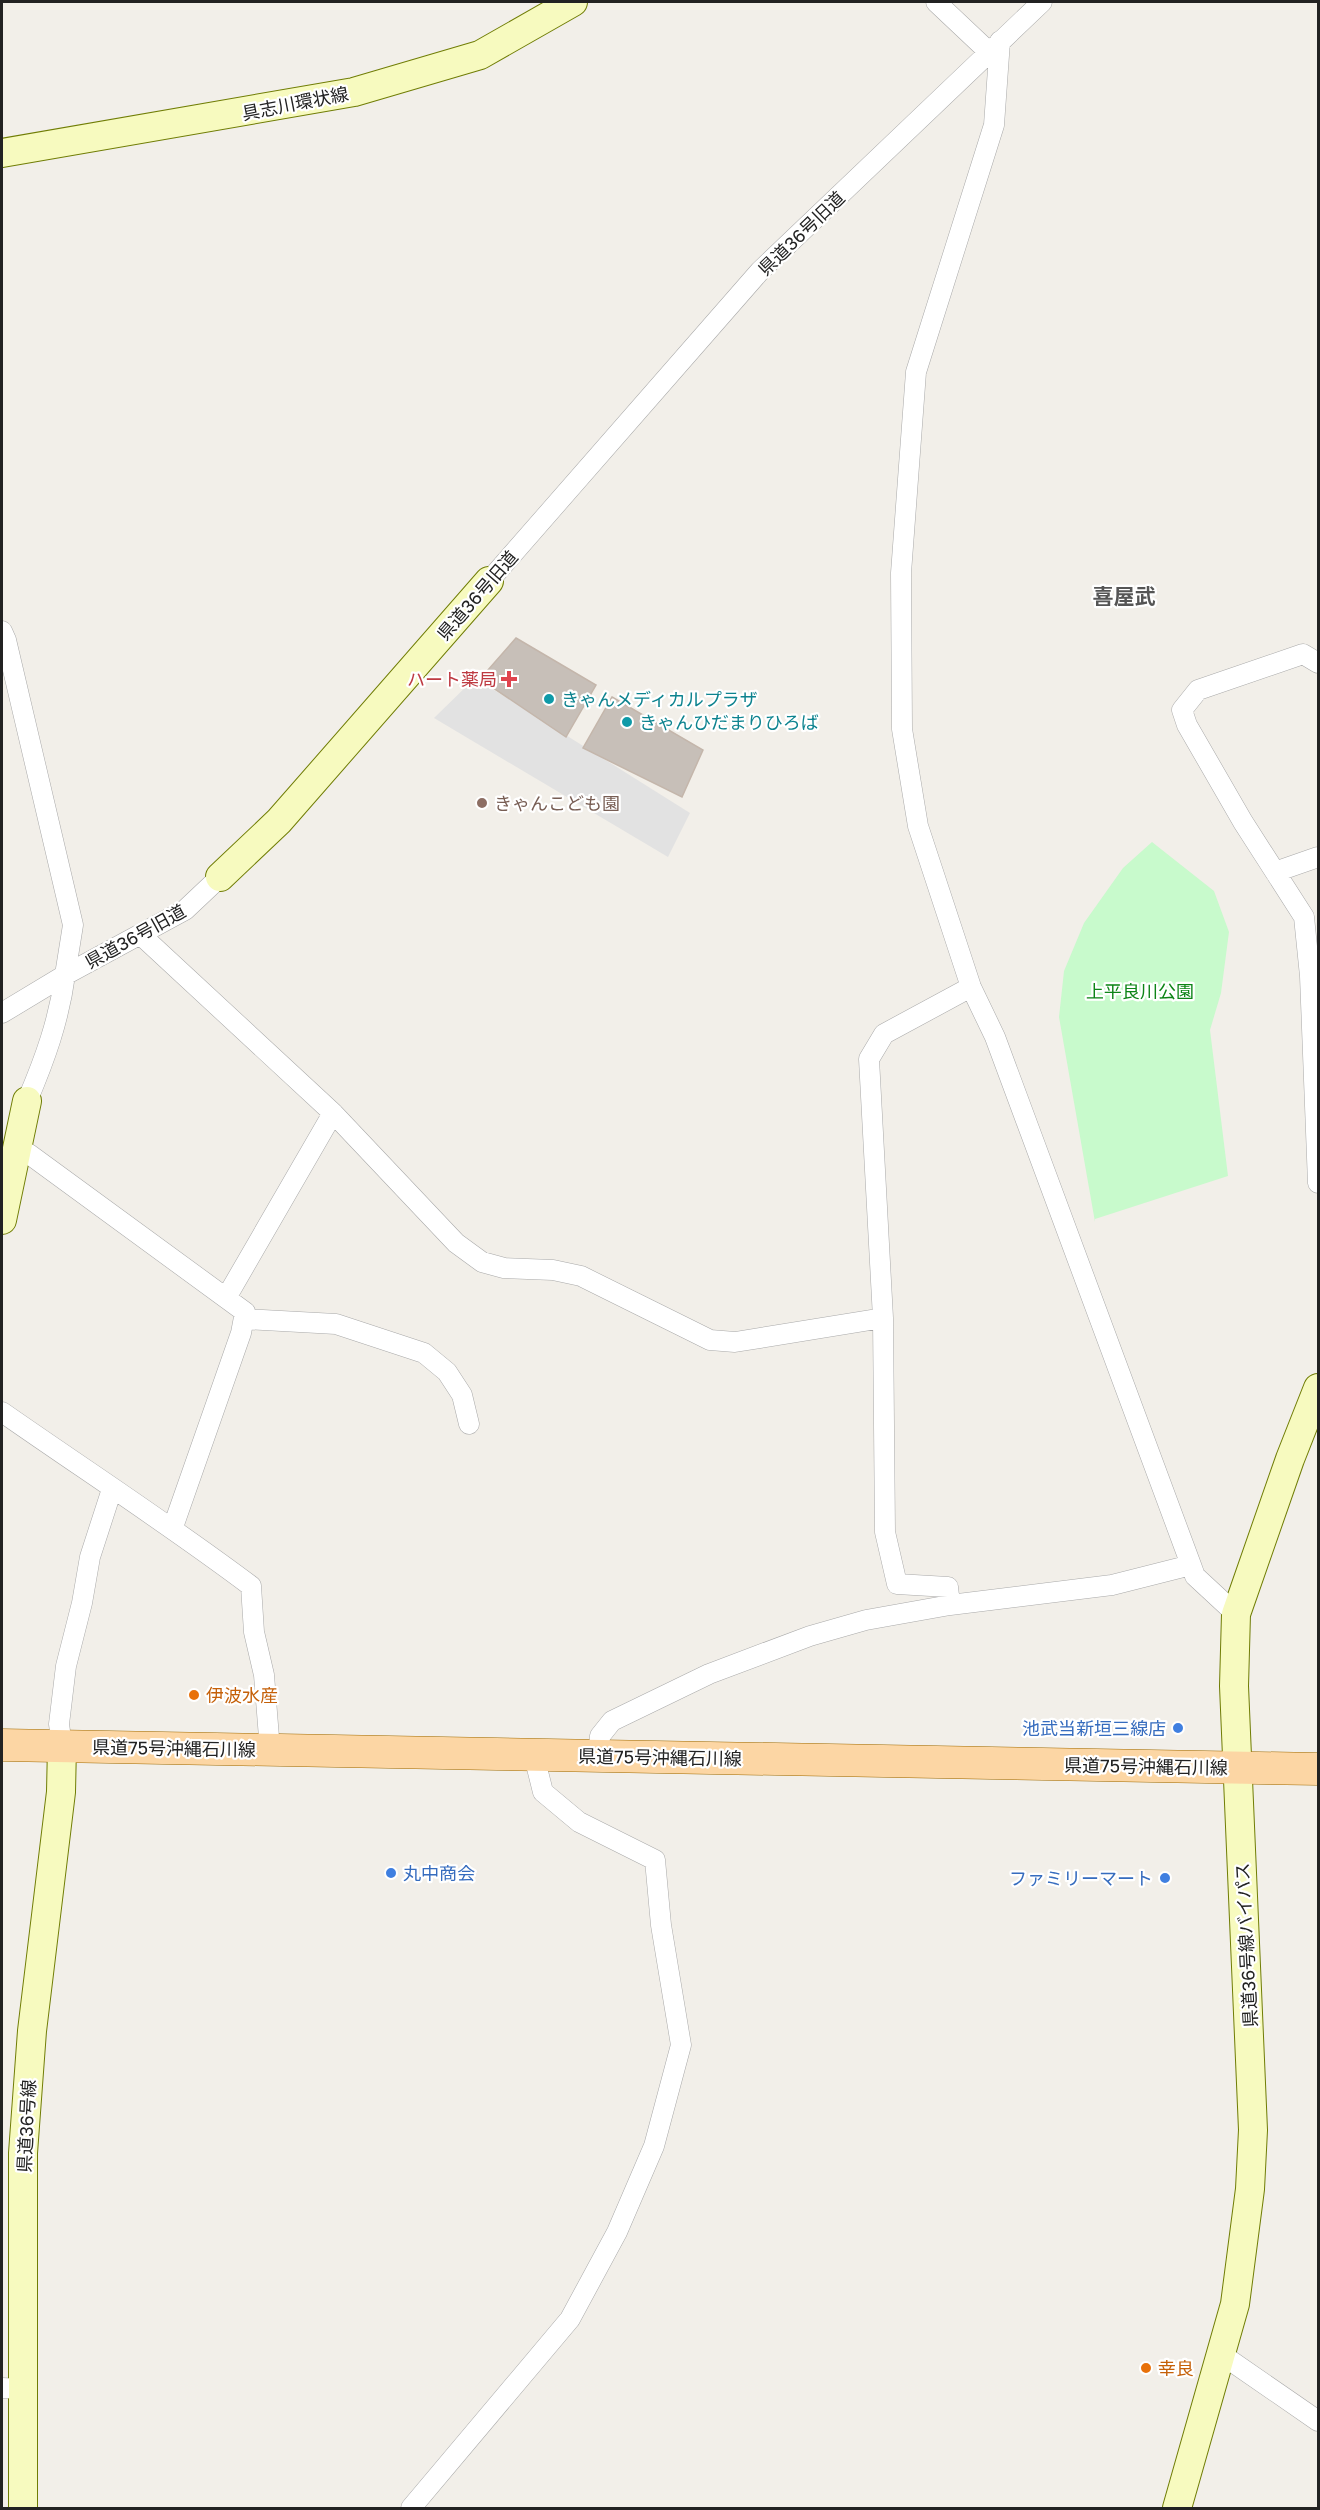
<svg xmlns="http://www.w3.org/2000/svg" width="1320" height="2510" viewBox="0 0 1320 2510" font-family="'Golos Text','Noto Sans JP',sans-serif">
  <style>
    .park { fill: #c8facc }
    .parking { fill: #e2e2e2 }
    .building { fill: #c7bfb8; stroke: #c4b6ab; stroke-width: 1.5 }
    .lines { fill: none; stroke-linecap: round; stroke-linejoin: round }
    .street-casing { stroke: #a9a9a9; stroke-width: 21 }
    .secondary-casing { stroke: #707d05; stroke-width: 30 }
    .primary-casing { stroke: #a06b00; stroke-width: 33 }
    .street { stroke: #fff; stroke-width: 20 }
    .secondary { stroke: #f7fabf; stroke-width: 28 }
    .primary { stroke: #fcd6a4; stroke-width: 32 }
    .health-dot { fill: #e0444e; stroke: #fff; stroke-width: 2 }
    .culture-dot { fill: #0f9aa8; stroke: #fff; stroke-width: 2 }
    .education-dot { fill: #8d6e63; stroke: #fff; stroke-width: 2 }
    .food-dot { fill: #e8710a; stroke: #fff; stroke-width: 2 }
    .shop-dot { fill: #3f7fe0; stroke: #fff; stroke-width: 2 }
    .labels { text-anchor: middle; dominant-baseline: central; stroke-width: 4.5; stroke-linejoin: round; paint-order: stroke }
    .street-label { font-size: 18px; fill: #222; stroke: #fff }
    .health-label { font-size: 18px; fill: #be3a42; stroke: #fff; text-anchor: end }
    .culture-label { font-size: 18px; fill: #0d838f; stroke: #fff; text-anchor: start }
    .education-label { font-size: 18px; fill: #785e54; stroke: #fff; text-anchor: start }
    .park-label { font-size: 18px; fill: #0c8416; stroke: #fff }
    .food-label { font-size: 18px; fill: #c56008; stroke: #fff; text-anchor: start }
    .shop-label { font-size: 18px; fill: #366cbe; stroke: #fff; text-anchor: end }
    .quarter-label { font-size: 21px; font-weight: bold; fill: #555; stroke: #fff }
  </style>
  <rect width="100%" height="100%" fill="#f2efe9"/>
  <!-- park -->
  <path class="park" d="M1152,842L1214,891L1229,932L1221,993L1210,1030L1228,1176L1095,1219V1222L1059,1017L1064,971L1084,923L1123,868Z"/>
  <!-- parking -->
  <path class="parking" d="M475,678L690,813L668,857L434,718Z"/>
  <!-- building -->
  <path class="building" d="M516,638L596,685L566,737L480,679Z
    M612,697L703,750L682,797L583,748Z"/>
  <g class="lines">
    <defs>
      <path id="street" d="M936,2L989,52
        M1000,41L994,125L916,372L901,573L902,729L918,826L971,987L995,1037L1191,1565L1195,1576L1236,1614
        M489,581L760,271L1042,2
        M2,631L6,640L73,925L65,975L2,1013
        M1318,663L1303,654L1198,690L1182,710L1187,725L1243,822L1304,917L1310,976L1318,1183
        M1275,872L1318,857
        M142,936L333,1113L456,1243L482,1262L504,1268L553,1270L581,1276L710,1340L735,1342L883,1318
        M27,1101C45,1059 59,1020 65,975L185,910L220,877
        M15,1152L29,1154L245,1312L241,1333L173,1527
        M226,1298L333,1113
        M244,1319L336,1324L424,1353L447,1372L462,1395L469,1424
        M2,1412C85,1470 170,1525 251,1586L254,1632L264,1675L270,1750
        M950,1605L948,1587L897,1584L885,1532L883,1318L869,1059L884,1034L971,987
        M62,1746L59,1724L66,1666L82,1603L90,1557L112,1489
        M598,1755L600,1736L612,1721L709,1674L810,1636L866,1620L950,1605L1112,1585L1191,1565
        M1221,2354L1318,2421
        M2,2388L23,2389
        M411,2508L570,2319L617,2232L654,2146L681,2045L661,1925L655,1860L579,1822L543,1792L534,1756"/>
      <path id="secondary" d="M2,153L354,92L480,55L573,2
        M220,877L279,821L489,581
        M2,1220L27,1101
        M23,2508V2153L32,2031L61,1792L62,1746
        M1177,2508L1235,2304L1250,2189L1253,2130L1234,1686L1236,1614L1290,1459L1318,1388"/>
      <path id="primary" d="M2,1745L1318,1769"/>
    </defs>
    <!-- street casing -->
    <use href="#street" class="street-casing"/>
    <!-- secondary casing -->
    <use href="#secondary" class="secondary-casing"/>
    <!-- primary casing -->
    <use href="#primary" class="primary-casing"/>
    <!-- street -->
    <use href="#street" class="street"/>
    <!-- secondary -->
    <use href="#secondary" class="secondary"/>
    <!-- primary -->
    <use href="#primary" class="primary"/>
  </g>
  <!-- markers -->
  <path class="health-dot" d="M506 670h6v6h6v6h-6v6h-6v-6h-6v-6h6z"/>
  <g class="culture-dot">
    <circle cx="549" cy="699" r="6"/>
    <circle cx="627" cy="722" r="6"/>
  </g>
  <circle class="education-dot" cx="482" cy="803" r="6"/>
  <g class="food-dot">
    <circle cx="194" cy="1695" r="6"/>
    <circle cx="1146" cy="2368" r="6"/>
  </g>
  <g class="shop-dot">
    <circle cx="1178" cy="1728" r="6"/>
    <circle cx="391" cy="1873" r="6"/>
    <circle cx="1165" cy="1878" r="6"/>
  </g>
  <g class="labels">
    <!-- street labels -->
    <g class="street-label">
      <text transform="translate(295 103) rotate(-11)">具志川環状線</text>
      <text transform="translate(801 233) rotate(-44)">県道36号旧道</text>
      <text transform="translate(477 595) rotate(-49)">県道36号旧道</text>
      <text transform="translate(135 936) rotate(-29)">県道36号旧道</text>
      <text transform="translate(174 1748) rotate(1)">県道75号沖縄石川線</text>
      <text transform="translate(660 1757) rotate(1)">県道75号沖縄石川線</text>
      <text transform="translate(1146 1766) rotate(1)">県道75号沖縄石川線</text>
      <text transform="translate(1246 1945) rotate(-93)">県道36号線バイパス</text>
      <text transform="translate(26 2126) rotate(-87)">県道36号線</text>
    </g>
    <!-- health labels -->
    <g class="health-label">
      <text x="497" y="679">ハート薬局</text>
    </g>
    <!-- culture labels -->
    <g class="culture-label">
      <text x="561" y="699">きゃんメディカルプラザ</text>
      <text x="639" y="722">きゃんひだまりひろば</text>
    </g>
    <!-- education labels -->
    <g class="education-label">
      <text x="494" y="803">きゃんこども園</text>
    </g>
    <!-- park labels -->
    <g class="park-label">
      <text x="1140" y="991">上平良川公園</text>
    </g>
    <!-- food labels -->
    <g class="food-label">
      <text x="206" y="1695">伊波水産</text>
      <text x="1158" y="2368">幸良</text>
    </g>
    <!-- shop labels -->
    <g class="shop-label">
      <text x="1166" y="1728">池武当新垣三線店</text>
      <text x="403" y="1873" text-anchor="start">丸中商会</text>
      <text x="1153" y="1878">ファミリーマート</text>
    </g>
    <!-- quarter labels -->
    <g class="quarter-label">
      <text x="1124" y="596">喜屋武</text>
    </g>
  </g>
  <!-- border -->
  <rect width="1320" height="2510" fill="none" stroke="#222222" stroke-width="6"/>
</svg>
